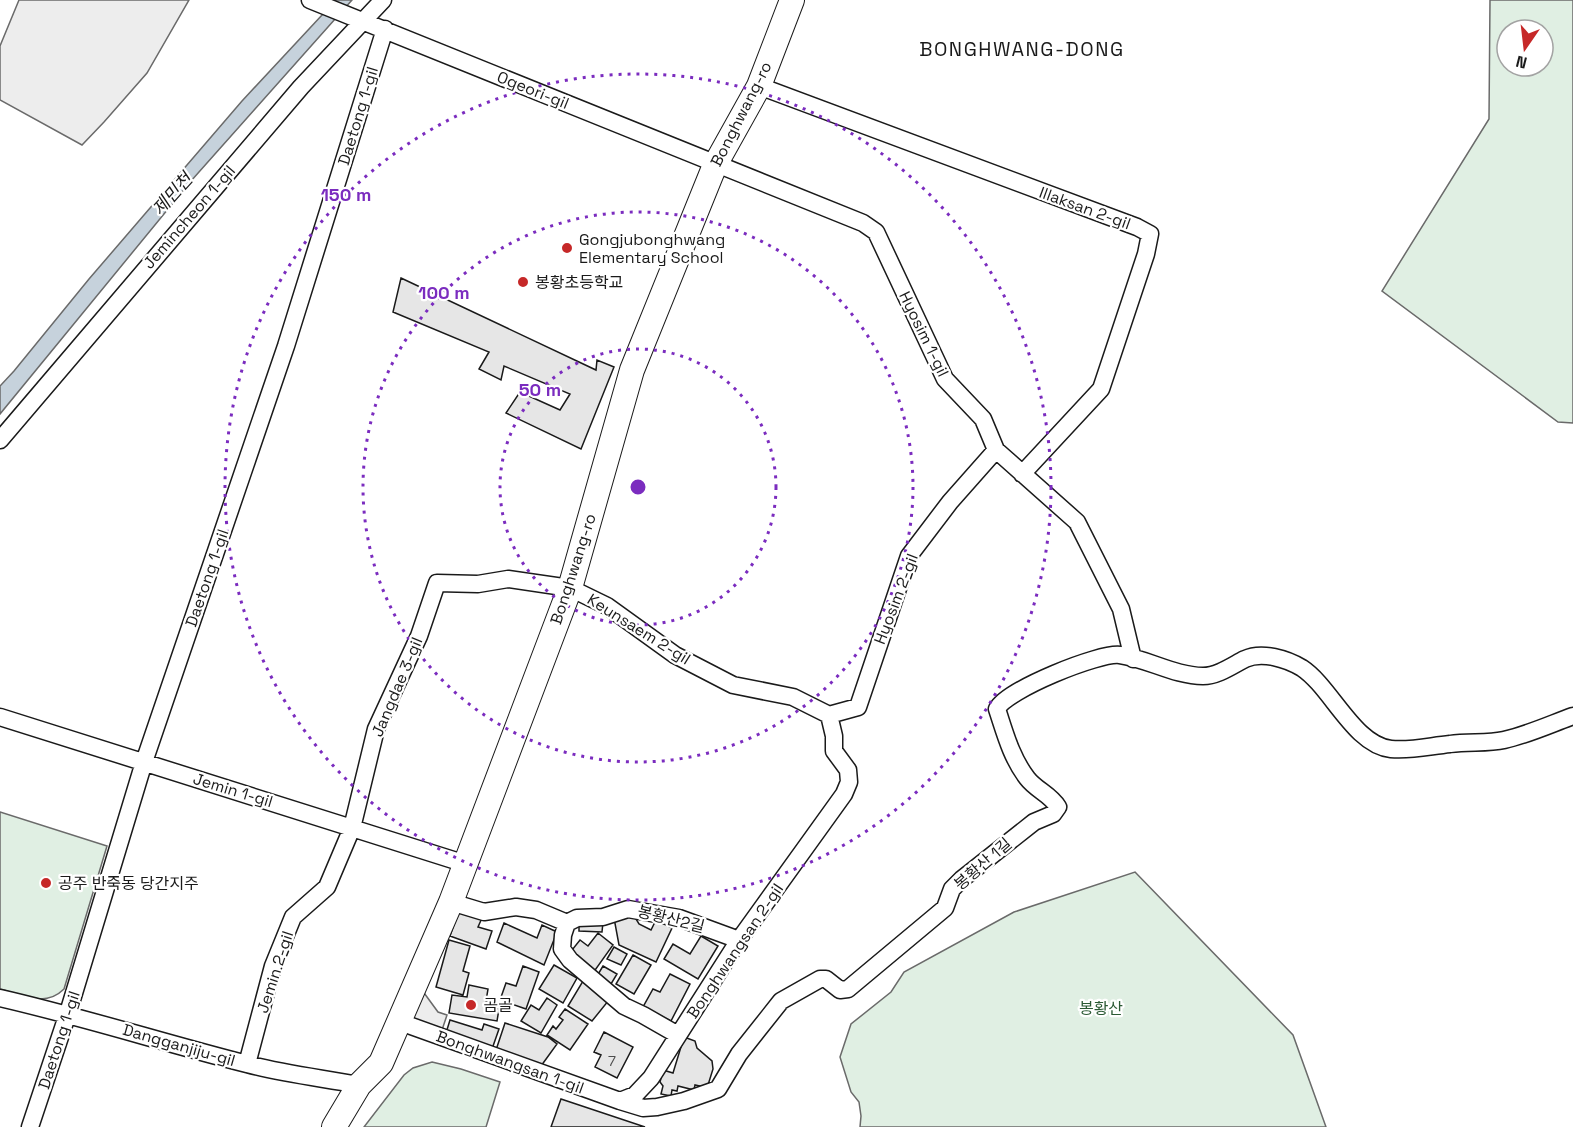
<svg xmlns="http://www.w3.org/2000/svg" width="1573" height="1127" viewBox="0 0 1573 1127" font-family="'Space Grotesk','Noto Sans KR',sans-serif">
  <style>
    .green { fill: #e0efe3; stroke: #6a6a6a; stroke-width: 1.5; fill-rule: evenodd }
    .parking { fill: #ededed; stroke: #6a6a6a; stroke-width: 1.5 }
    .water { fill: #c6d2dc; stroke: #6a6a6a; stroke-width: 1.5 }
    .building { fill: #e6e6e6; stroke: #1a1a1a; stroke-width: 1.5 }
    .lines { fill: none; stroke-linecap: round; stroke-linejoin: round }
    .minor-casing { stroke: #1a1a1a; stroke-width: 19 }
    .secondary-casing { stroke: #1a1a1a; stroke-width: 26 }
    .minor { stroke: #fff; stroke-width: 16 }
    .secondary { stroke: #fff; stroke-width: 24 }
    .ring { fill: none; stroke: #7b2cbf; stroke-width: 3; stroke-dasharray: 3 6 }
    .poi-dot { fill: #c62828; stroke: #fff; stroke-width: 2 }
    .labels { text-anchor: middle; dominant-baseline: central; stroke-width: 4.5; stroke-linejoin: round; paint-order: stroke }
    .number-label { font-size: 14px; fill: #4d4d4d }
    .street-label { font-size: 16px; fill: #1a1a1a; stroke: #fff }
    .poi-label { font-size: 16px; fill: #1a1a1a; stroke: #fff; text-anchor: start }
    .park-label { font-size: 16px; fill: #2b5a34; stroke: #fff }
    .water-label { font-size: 18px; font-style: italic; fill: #1a1a1a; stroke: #fff }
    .quarter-label { font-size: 20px; letter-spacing: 1.5px; fill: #1a1a1a; stroke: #fff }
    .centre { fill: #7b2cbf; stroke: #fff; stroke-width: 3 }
    .ring-label { font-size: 18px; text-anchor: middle; font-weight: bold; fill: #7b2cbf; stroke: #fff; stroke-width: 4.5; stroke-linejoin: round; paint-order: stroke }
  </style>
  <rect width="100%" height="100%" fill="#fff"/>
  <!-- green -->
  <path class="green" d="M1490,0H1573V423L1558,422L1382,291L1489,119ZM1507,30H1543V66H1507Z
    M0,812L107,846L64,989C45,1008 23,995 0,989Z
    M1135,872L1293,1035L1326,1127H860L861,1116L859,1102L851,1092L840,1057L851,1024L891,992L904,972L1014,912Z
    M432,1062L461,1069L500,1082L486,1127H364L404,1075L413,1068Z"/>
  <!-- parking -->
  <path class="parking" d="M19,0H189L147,73L104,122L82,145L0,100V46Z
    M419,986L438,1012L447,1015L442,1030L402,1017Z"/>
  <!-- water -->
  <path class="water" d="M336,0H352L191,181L0,414V386L14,371L89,279L242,101Z"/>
  <!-- building -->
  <path class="building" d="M401,278L596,370L597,360L614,367L581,449L506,413L520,392L560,410L570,394L504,366L501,380L479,369L489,352L393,312Z
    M459,910L482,918L478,927L492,931L486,949L450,936Z
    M633,914L639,924L651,930L656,920L672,928L656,962L619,945L614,918Z
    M579,921L603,922L602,932L579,931Z
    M504,923L537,938L542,925L557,932L544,965L497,942Z
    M598,933L613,945L593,973L568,955L580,940L588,946Z
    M701,936L718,946L698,979L664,959L673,944L690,954Z
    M449,940L470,946L463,971L469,973L463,995L436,987Z
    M614,947L627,954L621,965L607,959Z
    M633,955L651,965L634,994L616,984Z
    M554,965L577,978L563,1003L539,989Z
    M523,966L539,972L526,1009L500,1000L506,983L516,986Z
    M603,966L617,974L611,984L597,976Z
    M670,974L690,984L671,1021L643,1007L653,989L660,992Z
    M583,981L609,1000L592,1021L568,1006Z
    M469,985L488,989L486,1001L492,1002L491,1008L499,1009L497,1021L449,1013L452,995L467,997Z
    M547,998L557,1005L541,1033L521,1021L531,1005L539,1010Z
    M565,1009L588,1024L570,1050L547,1035L553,1026L556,1029L563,1020L559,1017Z
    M450,1020L482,1030L484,1024L499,1029L492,1049L446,1033Z
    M505,1023L548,1037L557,1044L541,1066L496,1050Z
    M604,1032L633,1047L617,1078L595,1067L601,1055L594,1052Z
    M684,1037L695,1041L697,1048L712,1061L713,1069L708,1085L704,1087L695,1085L694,1090L678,1086L677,1091L672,1090L671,1096L661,1094L663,1086L660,1082L663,1070L673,1073Z
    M561,1099L645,1127H551Z"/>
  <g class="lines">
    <defs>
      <path id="minor" d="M310,0L863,223L876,232L945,379L983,419L996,450L1077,522L1121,609L1133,659
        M759,86L1137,227L1150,234L1146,254L1101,389L1022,474
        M0,440L301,87L383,0
        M829,715L858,707L909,556L950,502L996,450
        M0,717L466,864
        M451,902L484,912L516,907L536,910L567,923L577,918L603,917L628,909L679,918L739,940
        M567,923L563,935L562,949L570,960L624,1006L643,1015L678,1035
        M0,998C83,1017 164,1043 247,1064C284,1074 322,1078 359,1085
        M400,1022L620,1101L643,1108L657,1107L684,1101L718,1089L739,1054L781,1001L820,979H826L840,990L848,989L945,908L952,889L962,879L1034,822L1053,814L1058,807C1050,794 1036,790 1027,778C1011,757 1005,733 997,709C1006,690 1100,652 1120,655C1148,659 1175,676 1203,676C1218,676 1233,665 1245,659C1262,651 1287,659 1302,668C1331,687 1354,745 1391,749C1411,751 1430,746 1450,744C1468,741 1487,744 1504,740C1527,735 1551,724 1573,716
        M247,1064L273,966L293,917L327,887L352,828L376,729L419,636L437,583L478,584L508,579L570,588L607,606L675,655L733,685L793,697L829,715L834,736V751L848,770L849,782L844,794L739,940L651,1078L635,1095L620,1101
        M30,1127L68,1013L144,762L286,346L385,29"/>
      <path id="secondary" d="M334,1127L359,1085L381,1063L451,902L570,588L632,370L715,165L759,86L792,0"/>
    </defs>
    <!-- minor casing -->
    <use href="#minor" class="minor-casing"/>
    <!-- secondary casing -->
    <use href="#secondary" class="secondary-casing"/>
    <!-- minor -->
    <use href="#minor" class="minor"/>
    <!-- secondary -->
    <use href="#secondary" class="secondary"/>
  </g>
  <!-- distance rings -->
  <g class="ring">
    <circle cx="638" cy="487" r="138"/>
    <circle cx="638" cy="487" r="275"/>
    <circle cx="638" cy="487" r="413"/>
  </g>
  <!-- markers -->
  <g class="poi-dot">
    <circle cx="567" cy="248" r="6"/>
    <circle cx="523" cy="282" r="6"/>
    <circle cx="46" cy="883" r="6"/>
    <circle cx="471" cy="1005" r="6"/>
  </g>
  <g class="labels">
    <!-- number labels -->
    <g class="number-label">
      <text x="612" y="1061">7</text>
    </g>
    <!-- street labels -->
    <g class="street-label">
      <text transform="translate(533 90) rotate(22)">Ogeori-gil</text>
      <text transform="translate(741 114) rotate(-63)">Bonghwang-ro</text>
      <text transform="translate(358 116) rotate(-73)">Daetong 1-gil</text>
      <text transform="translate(1085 208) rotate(20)">Illaksan 2-gil</text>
      <text transform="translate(189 217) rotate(-49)">Jemincheon 1-gil</text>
      <text transform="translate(924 334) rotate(64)">Hyosim 1-gil</text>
      <text transform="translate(573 569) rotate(-72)">Bonghwang-ro</text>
      <text transform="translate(207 578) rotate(-71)">Daetong 1-gil</text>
      <text transform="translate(896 599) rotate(-69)">Hyosim 2-gil</text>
      <text transform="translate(639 629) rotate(32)">Keunsaem 2-gil</text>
      <text transform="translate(397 687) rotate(-67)">Jangdae 3-gil</text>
      <text transform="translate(233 790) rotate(17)">Jemin 1-gil</text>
      <text transform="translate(983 864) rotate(-41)">봉황산 1길</text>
      <text transform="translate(671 919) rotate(14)">봉황산2길</text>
      <text transform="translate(735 951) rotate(-56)">Bonghwangsan 2-gil</text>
      <text transform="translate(275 972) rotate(-72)">Jemin 2-gil</text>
      <text transform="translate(59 1040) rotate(-72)">Daetong 1-gil</text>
      <text transform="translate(179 1045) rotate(16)">Dangganjiju-gil</text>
      <text transform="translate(510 1062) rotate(20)">Bonghwangsan 1-gil</text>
    </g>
    <!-- poi labels -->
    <g class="poi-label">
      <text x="579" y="239">Gongjubonghwang<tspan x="579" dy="18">Elementary School</tspan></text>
      <text x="535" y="282">봉황초등학교</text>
      <text x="58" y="883">공주 반죽동 당간지주</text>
      <text x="483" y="1005">곰골</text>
    </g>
    <!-- park labels -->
    <g class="park-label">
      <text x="1101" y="1008">봉황산</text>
    </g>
    <!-- water labels -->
    <g class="water-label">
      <text transform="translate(172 194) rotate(-48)">제민천</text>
    </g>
    <!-- quarter labels -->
    <g class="quarter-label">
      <text x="1022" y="49">BONGHWANG-DONG</text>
    </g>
  </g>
  <circle cx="638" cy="487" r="9" class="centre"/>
  <g class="ring-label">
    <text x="346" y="201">150 m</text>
    <text x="444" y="299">100 m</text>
    <text x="540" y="396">50 m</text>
  </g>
  <!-- north arrow -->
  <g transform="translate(1525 48) rotate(194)"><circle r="28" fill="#ffffff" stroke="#a3a3a3" stroke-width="1.5"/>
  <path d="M0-4.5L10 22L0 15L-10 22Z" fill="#c62828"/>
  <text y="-9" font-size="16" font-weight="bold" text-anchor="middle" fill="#1a1a1a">N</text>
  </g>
</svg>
